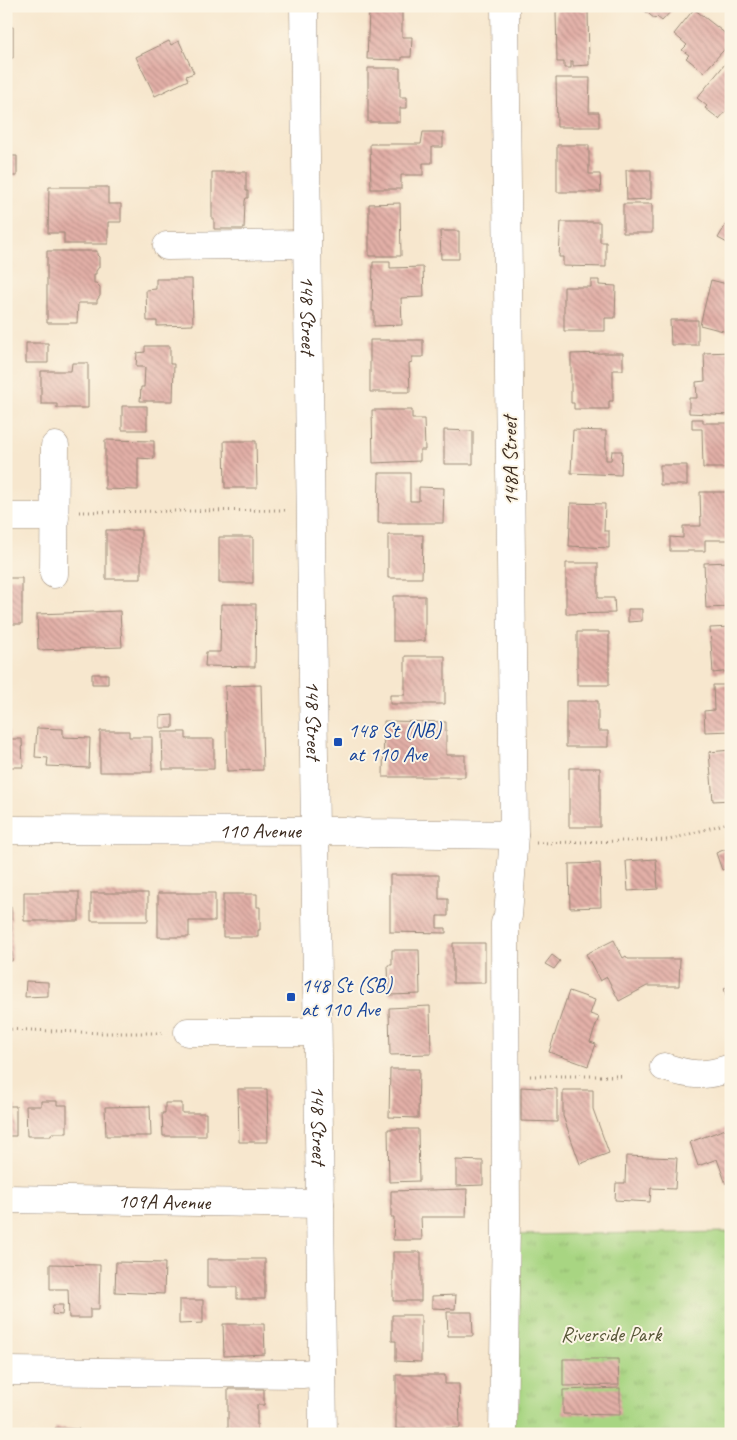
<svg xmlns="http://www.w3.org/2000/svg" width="737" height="1440" viewBox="0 0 737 1440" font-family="Caveat,sans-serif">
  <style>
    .grass { fill: url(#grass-tufts); stroke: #728050 }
    .building { fill: url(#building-back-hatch) }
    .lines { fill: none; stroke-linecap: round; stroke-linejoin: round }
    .minor-casing { stroke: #998876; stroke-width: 29 }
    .path { stroke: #998876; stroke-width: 3; stroke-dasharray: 1 4; stroke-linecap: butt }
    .minor { stroke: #fff; stroke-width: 28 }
    .transit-dot { fill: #1a4fb4; stroke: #fcf5e5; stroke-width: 2 }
    .labels { text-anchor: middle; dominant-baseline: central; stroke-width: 4; stroke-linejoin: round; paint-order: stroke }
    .street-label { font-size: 21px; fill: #3b2a1e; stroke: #fcf5e5 }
    .transit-label { font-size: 21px; fill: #164399; stroke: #fcf5e5; text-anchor: start }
    .park-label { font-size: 21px; fill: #565537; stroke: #fcf5e5 }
  </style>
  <defs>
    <pattern id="grass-tufts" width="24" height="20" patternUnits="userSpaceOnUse" patternTransform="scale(1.25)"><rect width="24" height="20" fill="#a8d582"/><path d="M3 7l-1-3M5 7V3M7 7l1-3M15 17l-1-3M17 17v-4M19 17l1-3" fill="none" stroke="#92b770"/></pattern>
    <pattern id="building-back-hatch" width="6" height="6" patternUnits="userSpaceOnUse" patternTransform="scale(1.25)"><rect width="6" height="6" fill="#e3b0a8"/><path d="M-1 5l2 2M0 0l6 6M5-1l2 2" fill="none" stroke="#b98f88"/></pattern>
  </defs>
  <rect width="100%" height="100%" fill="#fcf5e5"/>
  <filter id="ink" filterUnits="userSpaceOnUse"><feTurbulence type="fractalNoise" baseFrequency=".02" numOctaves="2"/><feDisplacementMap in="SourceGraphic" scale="10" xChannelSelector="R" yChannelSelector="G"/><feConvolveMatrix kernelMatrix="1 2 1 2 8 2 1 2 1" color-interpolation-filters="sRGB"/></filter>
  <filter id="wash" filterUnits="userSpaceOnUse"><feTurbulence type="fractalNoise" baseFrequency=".0096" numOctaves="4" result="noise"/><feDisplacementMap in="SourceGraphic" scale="20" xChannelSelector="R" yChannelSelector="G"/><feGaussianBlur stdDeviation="1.12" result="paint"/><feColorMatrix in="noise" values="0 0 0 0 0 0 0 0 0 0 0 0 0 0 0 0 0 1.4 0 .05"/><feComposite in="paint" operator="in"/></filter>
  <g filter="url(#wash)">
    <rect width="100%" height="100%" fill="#f7e7ce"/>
    <!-- grass -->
    <path class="grass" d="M731,1232V1434H510L509,1235Z"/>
    <g id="blocks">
      <!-- building -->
      <path class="building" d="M558,6H581V10H588L589,65L573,66V61H571V68H564V62H557L556,11H558Z
        M639,6H667L672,10L662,21L657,17L655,19Z
        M694,9L731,38V42L704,72L686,58L689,55L682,50L687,45L674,34Z
        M369,12H402V37H412L411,57H402V60L367,59Z
        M6,27H13V58H6Z
        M169,41L171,45L179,41L194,73L186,76L188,80L155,96L136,57Z
        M725,64L729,68L731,65V114L726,111L719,119L705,108L707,106L697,98Z
        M368,68H400V97H407V108H400V122H368Z
        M556,78H590L589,112H599V127H557Z
        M423,132H443V147H432V163H423V175H401V189H371L370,144H421Z
        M557,145H589V174H600L601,192H557Z
        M6,156H17V176H6Z
        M626,170H651V199L627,200Z
        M212,172H246V191H248V198H246L245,201L244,229H214V219H212Z
        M49,187H108V204H121V222H108V244H64V233H48Z
        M400,203L401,256H369V204Z
        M623,204H652V233H623Z
        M731,216V245L718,238Z
        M561,222H600V242H606V267L563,266V257H559Z
        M440,231H459V259H441Z
        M47,251H97V255L99,257V267L96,271V274H94V283H96L100,287V296L97,300V303H78L77,323H47Z
        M373,262H390V268L423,267L424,297L401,298L402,325L374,326V311H372Z
        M156,279H192L193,325L157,326V321H147L146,290L156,289Z
        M591,280H599V285L616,286L615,318H605V331H564V287H591Z
        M711,280L731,285V333L700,325Z
        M670,320H698V345H671Z
        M370,340H423V357H412V362L409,363L410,392H370Z
        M26,343H48V363H26Z
        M145,346H170V364H174L173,401H140L141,387H144L145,367H136L137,353L145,352Z
        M731,352V415L689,413V398H697L696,382L705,381L704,353Z
        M604,353H623V370H613V401H609V409H574V403H571V354Z
        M72,363H88V408H57V404H41V371H71Z
        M122,406H147V430H122Z
        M372,410H412V419H424L425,450H420V461L373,463Z
        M692,419H703V423H731V468H703L702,429H692Z
        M444,430L473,431V464H444Z
        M573,430L606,431V460H611L612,451H622L621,475L571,473Z
        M105,440L154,441V459L138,458V490L105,489Z
        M224,441H256L257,488H225Z
        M660,465H687V485H660Z
        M379,473H410V501H419V487L444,488L443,523H378Z
        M700,492H731V540H705V551H670V537L683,538V526H701Z
        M571,503L605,504L604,531H609V548L569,546Z
        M106,530H141V579H106Z
        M388,535H423L422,578H388Z
        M219,537H253V583H219Z
        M731,562V607L706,608L704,563Z
        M566,563H598V598H614L615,613L566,614Z
        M6,578H22V624H6Z
        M393,596H425V641H393Z
        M221,604H256L255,667L205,666L206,652H220Z
        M628,609H642V621L628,622Z
        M120,611L122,647L38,650L37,614Z
        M731,627V671L713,673L710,628Z
        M577,632H609V685H577Z
        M405,656H445V704H390V695H405Z
        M92,674H108V684H92Z
        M261,685L263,770L227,771L225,686Z
        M713,685H731V731L705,732L704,711L714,710Z
        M566,701H598V731H608V747H566Z
        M173,715V728H160V716Z
        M384,721L446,722V755H465V777H383Z
        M37,728L63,729V737L90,738L89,768L47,766L48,758L35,757Z
        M6,731H9V739H22L23,767H6Z
        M100,731H129V737H152V772H100Z
        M162,732H186V739H214V769H163Z
        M731,750V800L713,801L709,752Z
        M569,768H600V827H569Z
        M731,847V867L722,870L716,853Z
        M656,859L658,889L628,891L626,861Z
        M600,863L601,907L570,908L569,864Z
        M390,875H439V899H448V916H437V928H446V933L390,932Z
        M24,892H79V921H24Z
        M91,893H148V921H91Z
        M158,893H215V921H189V937H158Z
        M223,894H257V907H260V930H258V937H223Z
        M6,907H11L12,961H6Z
        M614,940L623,958L626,956L628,959H680L679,986H647L619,1001L607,977L600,981L586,954Z
        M453,943H485V983H453Z
        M392,950H419L420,994L389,995L388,965H392Z
        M552,955L560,961L554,969L545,964Z
        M26,981L48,982V996L25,997Z
        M731,986V1008L730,1009L724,988Z
        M569,991L595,1000L590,1014L599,1017L590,1042L596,1044L588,1066L549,1052Z
        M430,1006L431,1054L390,1055L389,1008Z
        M390,1069H419L418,1118L389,1117Z
        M521,1087L557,1089V1122L521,1121Z
        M238,1089H267L268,1142H239Z
        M563,1090H593V1109L609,1153L580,1164L563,1116Z
        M41,1101H57V1105H67V1133H52L51,1136H27L26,1106H41Z
        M165,1103H182V1113H206V1136H163L162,1113H165Z
        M6,1106H16V1136H6Z
        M150,1106L151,1136H106L105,1107Z
        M731,1127V1182L726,1184L717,1159L698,1166L690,1142Z
        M388,1129H418L419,1181L389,1182Z
        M626,1156L677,1158L675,1189L651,1188L650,1202L615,1200L616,1183H625Z
        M456,1160L483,1161V1185L456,1186Z
        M467,1189L466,1217H421L422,1240H393L394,1217H391V1191Z
        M393,1252H421V1301H393Z
        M207,1259H265V1299H237V1287H207Z
        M116,1262L165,1263L164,1294L115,1292Z
        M50,1264L100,1265L99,1309H90V1318H69L68,1289H50Z
        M456,1295L455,1309L432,1308V1296Z
        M179,1300H203V1323L179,1324Z
        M53,1305H63L62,1315L52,1314Z
        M447,1312H472L473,1336H448Z
        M392,1315H421V1362L396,1361V1341H392Z
        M223,1324H264L265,1354L224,1356Z
        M563,1359H618L619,1385L563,1386Z
        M396,1375H445V1384H459L460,1428L396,1429Z
        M620,1388V1415L563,1414V1390Z
        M228,1389H264V1405H257V1434H228Z
        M55,1428L79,1429V1434H55Z"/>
    </g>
  </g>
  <g filter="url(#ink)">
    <use href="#blocks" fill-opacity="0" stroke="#998876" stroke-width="1"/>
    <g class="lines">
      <defs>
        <g id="minor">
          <path id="s1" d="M304,6L323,1434"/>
          <path d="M167,246L306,244"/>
          <path d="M6,517H55"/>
          <path d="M54,574L55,446"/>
          <path id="s2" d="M6,830L345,831L369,833L514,835"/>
          <path d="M188,1032H317"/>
          <path d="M664,1067C691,1076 704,1077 731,1068"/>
          <path id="s3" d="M6,1199L320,1204"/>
          <path d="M6,1371L302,1374L322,1372"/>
          <path d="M503,1434L506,1220L505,923L508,916L514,835L505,6"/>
        </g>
      </defs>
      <!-- minor casing -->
      <use href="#minor" class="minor-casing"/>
      <!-- path -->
      <path class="path" d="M79,512L286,510
        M536,843L669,840L731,822
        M6,1029L103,1033H165
        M530,1076H626"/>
      <!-- minor -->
      <use href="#minor" class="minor"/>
    </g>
  </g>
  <!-- markers -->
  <g class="transit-dot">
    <rect x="333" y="737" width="10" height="10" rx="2.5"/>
    <rect x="286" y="992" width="10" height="10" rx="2.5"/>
  </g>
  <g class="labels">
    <!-- street labels -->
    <g class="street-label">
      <text stroke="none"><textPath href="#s1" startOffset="309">148 Street</textPath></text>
      <text transform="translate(510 461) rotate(-91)">148A Street</text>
      <text stroke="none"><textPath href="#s1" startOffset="714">148 Street</textPath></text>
      <text stroke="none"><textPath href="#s2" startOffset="254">110 Avenue</textPath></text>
      <text stroke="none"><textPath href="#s1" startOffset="1119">148 Street</textPath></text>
      <text stroke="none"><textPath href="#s3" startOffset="158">109A Avenue</textPath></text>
    </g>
    <!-- transit labels -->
    <g class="transit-label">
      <text x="348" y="730">148 St (NB)<tspan x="348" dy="24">at 110 Ave</tspan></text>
      <text x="301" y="985">148 St (SB)<tspan x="301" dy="24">at 110 Ave</tspan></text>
    </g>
    <!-- park labels -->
    <g class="park-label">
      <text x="611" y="1334">Riverside Park</text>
    </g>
  </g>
  <!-- margin -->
  <rect width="737" height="1440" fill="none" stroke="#fcf5e5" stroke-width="25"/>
</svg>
